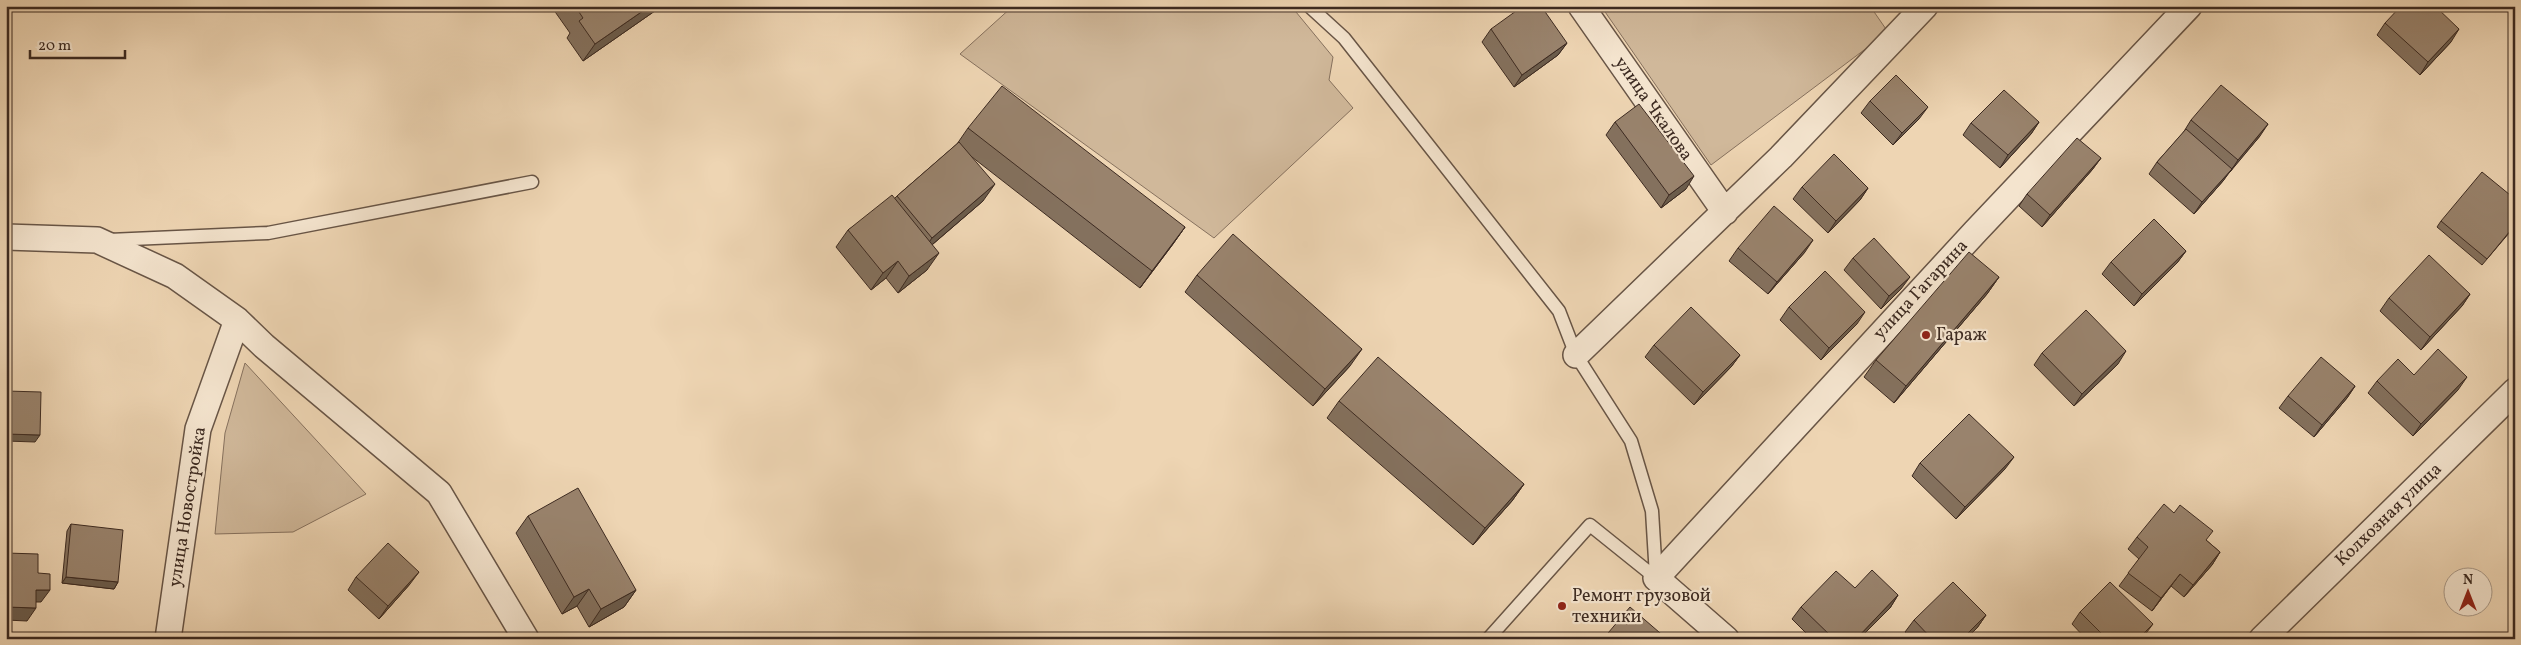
<svg xmlns="http://www.w3.org/2000/svg" width="2521" height="645" viewBox="0 0 2521 645" font-family="Vollkorn,serif">
  <style>
    .green { fill: #d0b89a; stroke: #86715e }
    .lines { fill: none; stroke-linecap: round; stroke-linejoin: round }
    .lane-casing { stroke: #685546; stroke-width: 15 }
    .street-casing { stroke: #685546; stroke-width: 28 }
    .lane { stroke: #f4e4ce; stroke-width: 12 }
    .street { stroke: #f4e4ce; stroke-width: 25 }
    .wall { fill: #84715e; stroke: #3c2a21 }
    .shaded-wall { fill: #6b5c4c; stroke: #3c2a21 }
    .building { fill: #99836d; stroke: #3c2a21 }
    .poi-dot { fill: #8f2418; stroke: #f4e4ce; stroke-width: 2 }
    .labels { text-anchor: middle; dominant-baseline: central; stroke-width: 4.5; stroke-linejoin: round; paint-order: stroke }
    .street-label { font-size: 18px; fill: #3c2a21; stroke: #f4e4ce }
    .poi-label { font-size: 18px; fill: #3c2a21; stroke: #f4e4ce; text-anchor: start }
  </style>
  <rect width="100%" height="100%" fill="#eed5b3"/>
  <filter id="stains"><feTurbulence type="fractalNoise" baseFrequency=".004" numOctaves="4"/><feColorMatrix values="0 0 0 0 .2 0 0 0 0 .09 0 0 0 0 .02 0 0 0 .5 -.17"/></filter>
  <radialGradient id="worn" r=".72"><stop offset=".6" stop-color="#630" stop-opacity="0"/><stop offset="1" stop-color="#630" stop-opacity=".3"/></radialGradient>
  <!-- green -->
  <path class="green" d="M1013,6H1289L1296,12L1333,57L1329,80L1353,108L1214,238L960,54Z
    M1601,6H1870L1888,32L1711,165Z
    M245,363L366,494L293,532L215,534L225,433Z"/>
  <g class="lines">
    <defs>
      <path id="lane" d="M1309,6L1344,38L1559,311L1576,355L1631,441L1652,511L1656,576
        M109,240L268,233L532,182
        M1488,639L1590,525L1656,578"/>
      <path id="street" d="M1581,6L1725,212
        M6,237L97,240L175,276L237,320L264,346L439,493L526,639
        M1576,355L1781,157L1925,6
        M168,639L198,429L237,320
        M1726,639L1656,578L1975,232L2189,6
        M2262,639L2515,391"/>
    </defs>
    <!-- lane casing -->
    <use href="#lane" class="lane-casing"/>
    <!-- street casing -->
    <use href="#street" class="street-casing"/>
    <!-- lane -->
    <use href="#lane" class="lane"/>
    <!-- street -->
    <use href="#street" class="street"/>
  </g>
  <!-- wall -->
  <path class="wall" d="M551,6H662L583,61L567,38L570,33Z
    M2385,23L2451,42L2420,75L2377,35Z
    M1491,29L1567,43L1558,55L1514,87L1482,42Z
    M1870,101L1919,119L1893,145L1861,113Z
    M2191,120L2260,136L2229,172L2223,181L2194,214L2149,174L2157,162L2183,133Z
    M1615,122L1686,189L1661,208L1606,135Z
    M2039,122L2031,134L2000,168L1963,135L1971,123Z
    M968,128L1185,227L1173,244L1140,288L972,157L983,201L932,245L927,270L898,293L886,278L871,290L836,247L848,230L895,198L897,196L957,144Z
    M2101,158L2092,170L2042,227L2019,206L2027,194Z
    M1802,187L1868,188L1860,200L1828,233L1793,199Z
    M2441,221L2515,226L2482,265L2437,227Z
    M1738,248L1805,252L1768,294L1729,261Z
    M2186,251L2177,263L2134,306L2102,274L2111,262Z
    M1853,258L1901,289L1881,309L1844,270Z
    M1197,275L1350,366L1313,406L1185,292Z
    M1999,277L1987,294L1894,403L1864,377L1876,360Z
    M2470,294L2462,306L2421,350L2380,311L2389,298Z
    M1789,307L1857,324L1821,360L1780,320Z
    M1654,345L1740,355L1731,367L1694,405L1645,357Z
    M2042,353L2118,364L2074,406L2034,365Z
    M2414,375L2458,390L2413,436L2368,393L2377,381Z
    M2355,386L2347,398L2314,437L2279,408L2288,396Z
    M1339,401L1524,484L1512,501L1473,545L1327,418Z
    M1920,463L2005,469L1956,519L1912,476Z
    M528,516L636,590L624,607L589,627L577,606L562,614L516,533Z
    M71,524L118,582L114,589L62,583L67,531Z
    M2137,537L2206,540L2220,552L2212,565L2184,597L2171,586L2152,611L2119,586L2139,559L2128,549Z
    M356,577L410,584L379,619L348,590Z
    M1855,588L1898,595L1890,608L1859,639H1812L1792,619L1801,607Z
    M2080,612L2144,636L2142,639H2086L2072,624Z
    M1986,615L1977,628L1966,639H1912L1905,632L1914,620Z"/>
  <!-- shaded-wall -->
  <path class="shaded-wall" d="M650,6H662L583,61L595,44Z
    M2459,29L2451,42L2420,75L2428,62Z
    M1567,43L1558,55L1514,87L1522,75Z
    M1928,107L1919,119L1893,145L1902,133Z
    M2039,122L2031,134L2000,168L2008,155Z
    M2268,124L2260,136L2230,172L2238,160Z
    M2101,158L2092,170L2042,227L2050,215Z
    M2232,169L2223,181L2194,214L2202,202Z
    M1694,176L1686,189L1661,208L1669,195Z
    M995,184L983,201L920,255L932,238Z
    M1868,188L1860,200L1828,233L1836,221Z
    M1185,227L1173,244L1140,288L1152,271Z
    M1813,240L1805,252L1768,294L1777,282Z
    M2186,251L2177,263L2134,306L2142,294Z
    M939,253L927,270L898,293L909,276Z
    M898,261L886,278L871,290L883,273Z
    M1910,277L1901,289L1881,309L1889,296Z
    M1999,277L1987,294L1894,403L1906,386Z
    M2470,294L2462,306L2421,350L2430,337Z
    M1865,312L1857,324L1821,360L1829,348Z
    M1362,349L1350,366L1313,406L1325,389Z
    M2126,351L2118,364L2074,406L2082,394Z
    M1740,355L1731,367L1694,405L1703,392Z
    M2467,377L2458,390L2413,436L2421,424Z
    M2355,386L2347,398L2314,437L2322,425Z
    M6,434L40,435L35,442L6,441Z
    M2014,457L2005,469L1956,519L1965,507Z
    M1524,484L1512,501L1473,545L1485,528Z
    M2220,552L2212,565L2184,597L2193,585Z
    M419,572L410,584L379,619L388,606Z
    M2180,574L2171,586L2152,611L2161,598Z
    M66,577L118,582L114,589L62,583Z
    M589,589L577,606L562,614L574,597Z
    M36,590H50L41,602H28Z
    M636,590L624,607L589,627L601,609Z
    M1898,595L1890,608L1859,639H1856Z
    M6,607L36,608L27,621L6,620Z
    M1986,615L1977,628L1966,639H1962Z
    M2153,624L2144,636L2142,639H2138Z"/>
  <!-- building -->
  <path class="building" d="M575,6H650L595,44L579,21L583,18Z
    M1523,6H1541L1567,43L1522,75L1491,29Z
    M2401,6H2435L2459,29L2428,62L2385,23Z
    M1896,75L1928,107L1902,133L1870,101Z
    M2221,85L2268,124L2238,160L2191,120Z
    M1002,86L1185,227L1152,271L968,128Z
    M2004,90L2039,122L2008,155L1971,123Z
    M1639,104L1694,176L1669,195L1615,122Z
    M2186,129L2232,169L2202,202L2157,162Z
    M2077,138L2101,158L2050,215L2027,194Z
    M959,142L995,184L932,238L897,196Z
    M1834,154L1868,188L1836,221L1802,187Z
    M2482,172L2515,199V225L2487,259L2441,221Z
    M892,195L939,253L909,276L898,261L883,273L848,230Z
    M1774,206L1813,240L1777,282L1738,248Z
    M2154,219L2186,251L2142,294L2111,262Z
    M1233,234L1362,349L1325,389L1197,275Z
    M1874,238L1910,277L1889,296L1853,258Z
    M1969,252L1999,277L1906,386L1876,360Z
    M2429,255L2470,294L2430,337L2389,298Z
    M1825,271L1865,312L1829,348L1789,307Z
    M1691,307L1740,355L1703,392L1654,345Z
    M2086,310L2126,351L2082,394L2042,353Z
    M2438,349L2467,377L2421,424L2377,381L2398,359L2414,375Z
    M1378,357L1524,484L1485,528L1339,401Z
    M2321,357L2355,386L2322,425L2288,396Z
    M6,391L41,392L40,435L6,434Z
    M1969,414L2014,457L1965,507L1920,463Z
    M578,488L636,590L601,609L589,589L574,597L528,516Z
    M2164,504L2174,513L2180,505L2213,531L2206,540L2220,552L2193,585L2180,574L2161,598L2128,573L2148,547L2137,537Z
    M71,524L123,530L118,582L66,577Z
    M388,543L419,572L388,606L356,577Z
    M6,553L38,554V573L50,574V590H36V608L6,607Z
    M1872,570L1898,595L1856,639H1834L1801,607L1836,571L1855,588Z
    M1953,582L1986,615L1962,639H1932L1914,620Z
    M2110,582L2153,624L2138,639H2107L2080,612Z
    M1630,607L1667,639H1603Z"/>
  <!-- markers -->
  <g class="poi-dot">
    <circle cx="1926" cy="335" r="5"/>
    <circle cx="1562" cy="606" r="5"/>
  </g>
  <g class="labels">
    <!-- street labels -->
    <g class="street-label">
      <text transform="translate(1653 109) rotate(55)">улица Чкалова</text>
      <text transform="translate(1921 290) rotate(-47)">улица Гагарина</text>
      <text transform="translate(188 507) rotate(-81)">улица Новостройка</text>
      <text transform="translate(2389 515) rotate(-44)">Колхозная улица</text>
    </g>
    <!-- poi labels -->
    <g class="poi-label">
      <text x="1936" y="335">Гараж</text>
      <text x="1572" y="596">Ремонт грузовой<tspan x="1572" dy="21">техники</tspan></text>
    </g>
  </g>
  <!-- margin -->
  <rect width="2521" height="645" fill="none" stroke="#eed5b3" stroke-width="25"/>
  <rect x="8" y="8" width="2506" height="630" fill="none" stroke="#3c2a21" stroke-width="2.5"/>
  <rect x="12" y="12" width="2496" height="620" fill="none" stroke="#3c2a21"/>
  <!-- north arrow -->
  <g transform="translate(2468 592)"><circle r="24" fill="#f4e4ce" stroke="#aa9a89"/>
  <path d="M0-4L9 19L0 12L-9 19Z" fill="#8f2418"/>
  <text y="-8" font-size="14" font-weight="bold" text-anchor="middle" fill="#3c2a21">N</text>
  </g>
  <!-- scale -->
  <path d="M30 50v8h95v-8" fill="none" stroke="#3c2a21" stroke-width="2.5"/>
  <text x="38" y="50" font-size="15" fill="#3c2a21" stroke="#f4e4ce" stroke-width="4" paint-order="stroke">20 m</text>
  <rect width="100%" height="100%" filter="url(#stains)"/>
  <rect width="100%" height="100%" fill="url(#worn)"/>
</svg>
